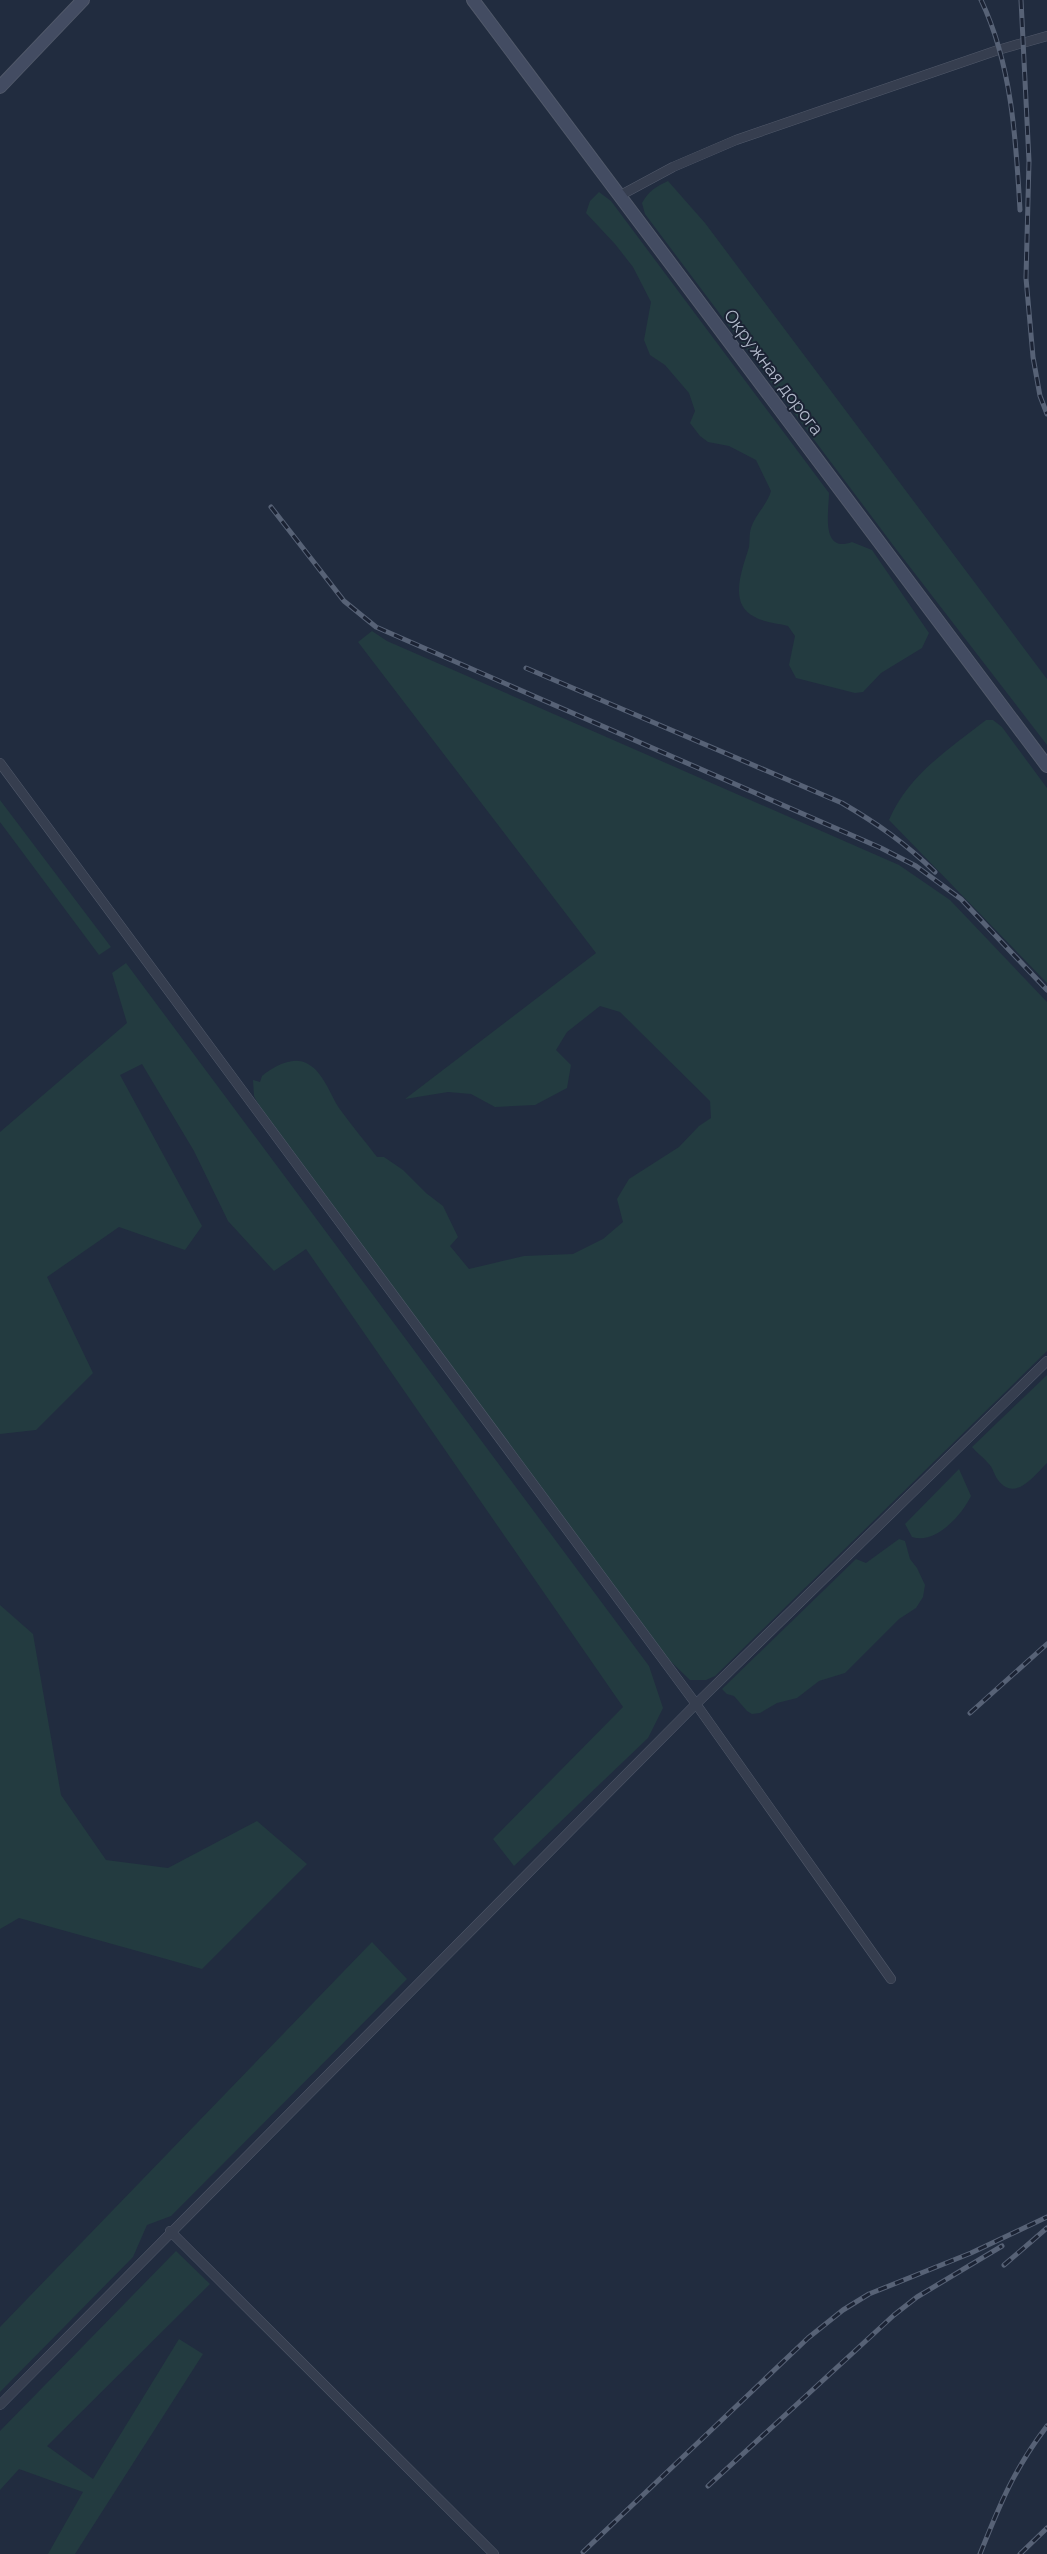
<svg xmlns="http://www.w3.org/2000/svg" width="1047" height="2554" viewBox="0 0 1047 2554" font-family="Raleway,sans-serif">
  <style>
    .green { fill: #233b40 }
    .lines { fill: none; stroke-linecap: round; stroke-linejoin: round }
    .minor-casing { stroke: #51596a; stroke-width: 10 }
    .secondary-casing { stroke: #51596a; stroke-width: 14 }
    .minor { stroke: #363e4f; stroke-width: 9 }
    .secondary { stroke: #434c62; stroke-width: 12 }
    .rail-casing { stroke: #576276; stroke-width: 5 }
    .rail { stroke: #1b2334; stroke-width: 3; stroke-dasharray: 9; stroke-linecap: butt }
    .labels { text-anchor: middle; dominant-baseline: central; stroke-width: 4; stroke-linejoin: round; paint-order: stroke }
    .street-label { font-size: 18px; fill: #b1b9ca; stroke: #1b2334 }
  </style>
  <rect width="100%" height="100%" fill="#212c3f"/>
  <!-- green -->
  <path class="green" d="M668,181L705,223L1047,679V745L896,549L645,214L642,203C649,191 655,187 668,181Z
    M599,192L611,201L829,493C829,510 820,554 852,542L872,550L929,633L922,648L881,673L863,692L855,693L796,678L789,665L795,636L788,626C778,623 765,623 755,617C727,604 743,568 749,547C750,541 749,534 751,528C755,515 767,505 771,491L756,460L729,446L708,442L700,436L690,423L695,411L689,393L665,365L650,355L644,340L651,302L633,267L615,244L586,213L590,201Z
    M372,631L387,641L899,865L950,900L1047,1002V1351L715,1676L706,1680H690L667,1658L260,1107L254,1096L253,1080L260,1082L262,1076C273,1067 293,1055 308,1064C323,1072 330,1094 339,1108C351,1125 365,1141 377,1157H384L403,1170L426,1193L443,1206L458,1237L450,1246L469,1269L524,1256L573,1254L603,1239L623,1222L617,1199L629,1179L679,1147L699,1126L711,1118L710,1101L620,1012L600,1006L567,1032L556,1050L571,1065L567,1088L535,1105L495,1107L471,1094L448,1092L405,1099L596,953L358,642Z
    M986,720H993L1002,727L1047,788V983L889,820C909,774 948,750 986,720Z
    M0,800L111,947L99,955L0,822Z
    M126,963L649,1666L663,1708L648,1738L514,1866L493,1839L623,1707L306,1249L274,1271L228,1221L194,1151L142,1064L120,1075L202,1226L185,1250L119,1227L47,1277L93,1373L36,1430L0,1434V1132L127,1023L112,973Z
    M1047,1375V1463C1033,1477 1015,1502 998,1480C994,1475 993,1467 988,1463C983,1457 977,1453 972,1447Z
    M959,1469L971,1496C962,1515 935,1545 912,1537L905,1524Z
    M899,1539L905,1541L910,1559L917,1568L925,1585L923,1597L916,1608L899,1619L845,1673L819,1681L797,1698L777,1703L760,1713L752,1714L747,1711L734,1696L727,1694L722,1689L856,1559L866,1563Z
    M0,1605L33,1634L61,1795L106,1860L168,1868L257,1821L307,1864L202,1969L19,1918L0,1929Z
    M372,1942L407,1979L171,2216L147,2225L133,2257L0,2392V2327Z
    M176,2251L210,2284L47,2446L93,2479L179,2339L203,2354L75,2554H48L83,2492L19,2469L0,2490V2431Z"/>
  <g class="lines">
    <defs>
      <path id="minor" d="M621,195L673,167L736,140L998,50L1047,36
        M0,763L696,1704L891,1979
        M170,2231L494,2554
        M0,2405L696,1704L1047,1361"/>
      <path id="secondary" d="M473,0L1047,766
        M0,87L83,0"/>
    </defs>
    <!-- minor casing -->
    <use href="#minor" class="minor-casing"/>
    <!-- secondary casing -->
    <use href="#secondary" class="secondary-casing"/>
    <!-- minor -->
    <use href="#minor" class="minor"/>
    <!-- secondary -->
    <use href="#secondary" class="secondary"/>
    <defs>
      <path id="rail" d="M981,0C1012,65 1016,140 1020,210
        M1021,0L1029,161L1026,278L1033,357L1040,396L1047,414
        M271,507L344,601L376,627L881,848L916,866L961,899L1047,990
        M526,668L842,803C878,824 905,843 935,872
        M970,1713L1047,1644
        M1004,2265L1047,2228
        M708,2486L894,2315L917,2297L1002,2246
        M583,2552L808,2338L843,2310L869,2294L971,2253L1047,2217
        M980,2554C1000,2504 1014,2469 1047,2426
        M1020,2554L1047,2528"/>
    </defs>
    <!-- rail casing -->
    <use href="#rail" class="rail-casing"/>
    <!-- rail -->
    <use href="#rail" class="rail"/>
  </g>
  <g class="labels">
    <!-- street labels -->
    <g class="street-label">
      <text transform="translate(774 372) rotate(53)">Окружная дорога</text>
    </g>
  </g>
</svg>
